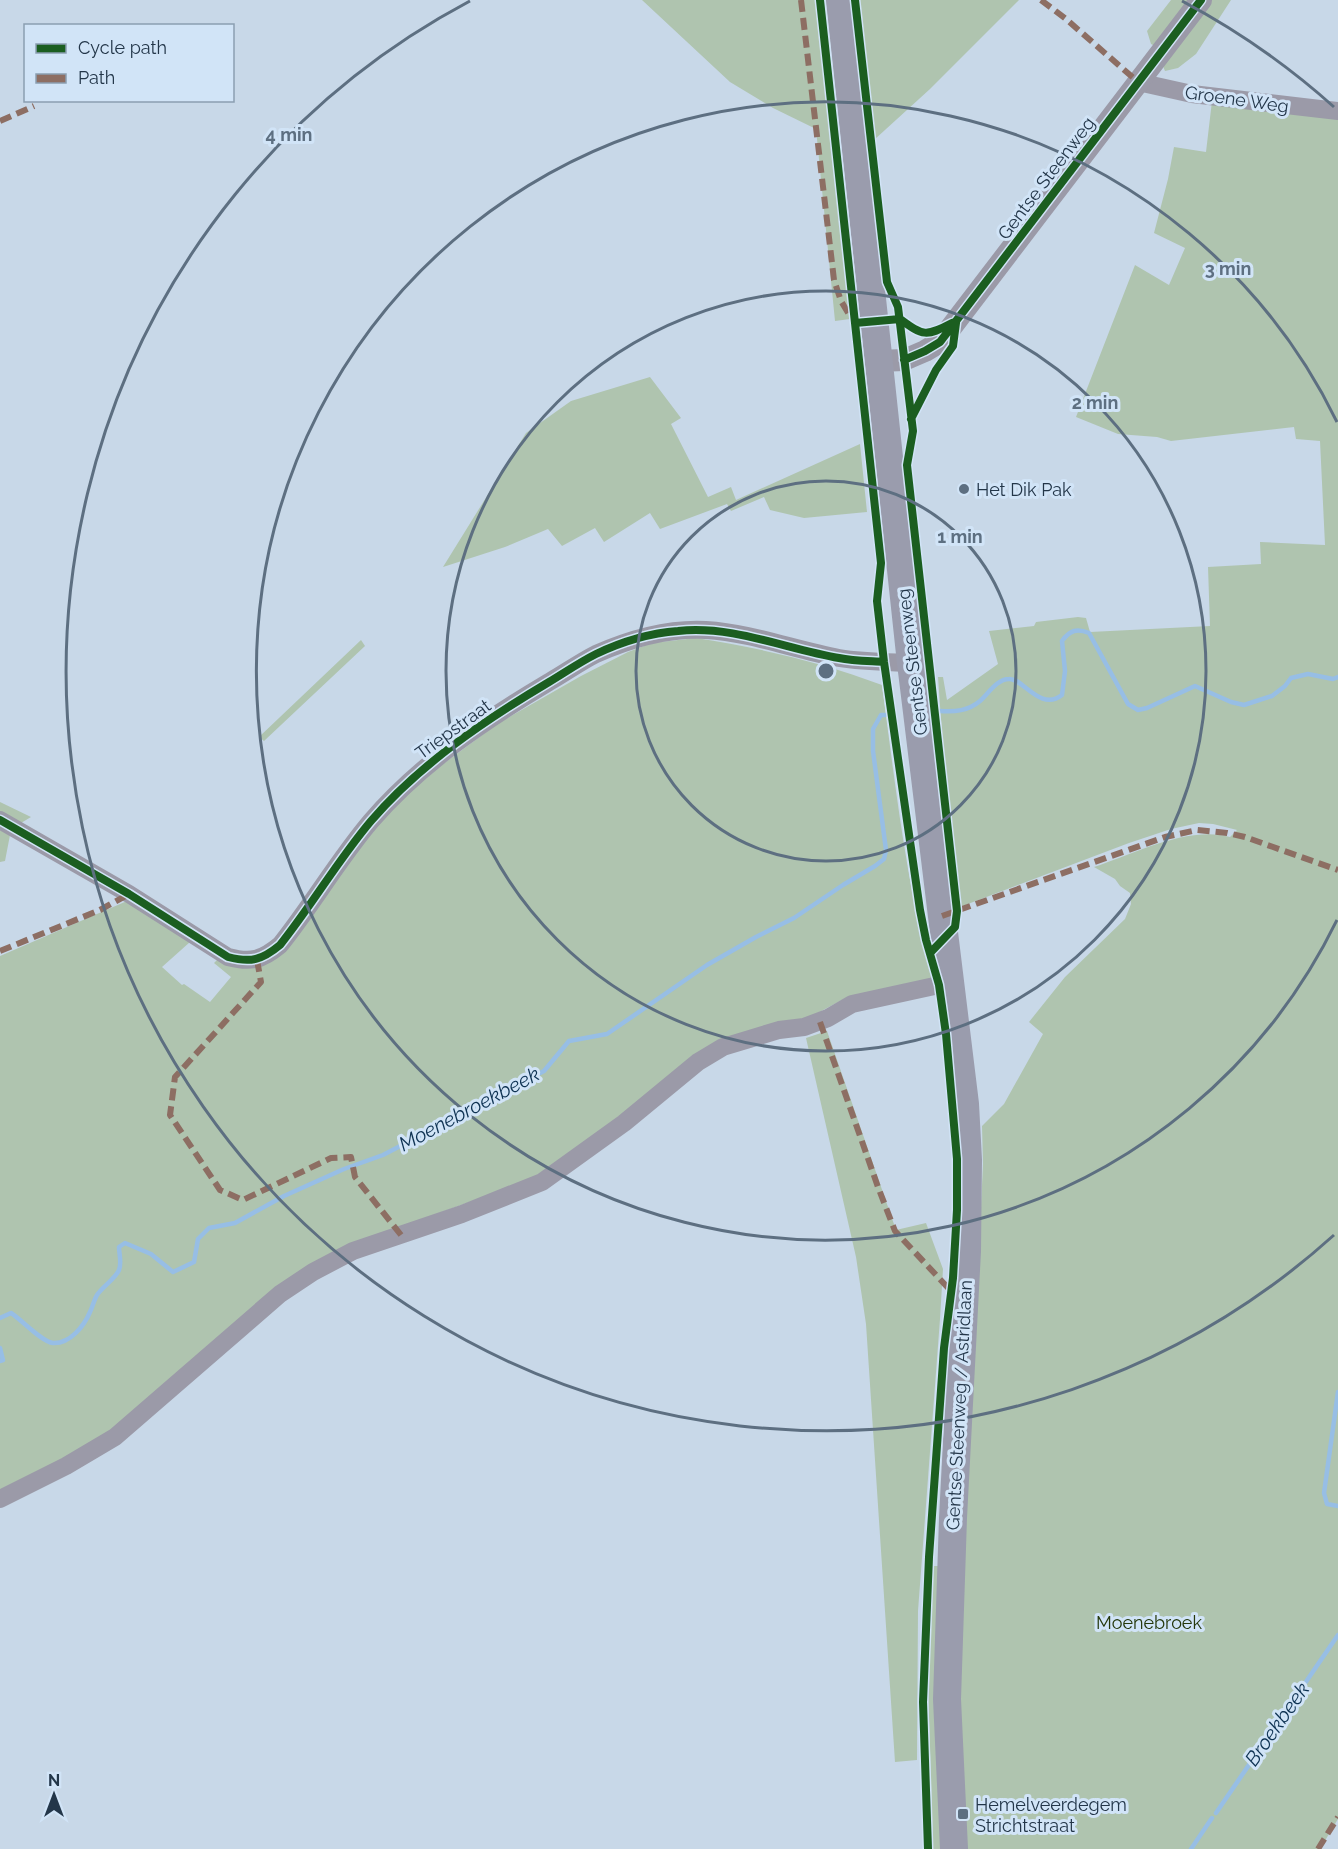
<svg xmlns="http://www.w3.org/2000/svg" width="1338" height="1849" viewBox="0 0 1338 1849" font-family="Raleway,sans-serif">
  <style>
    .green { fill: #afc4af }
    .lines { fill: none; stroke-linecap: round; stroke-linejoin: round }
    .stream { stroke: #97bee5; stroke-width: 4.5 }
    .minor { stroke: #9b9aa8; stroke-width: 18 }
    .tertiary { stroke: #9b9aa8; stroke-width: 22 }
    .primary { stroke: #9a9cad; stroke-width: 28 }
    .quiet { stroke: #8d6e63; stroke-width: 6; stroke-dasharray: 12 6; stroke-linecap: butt }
    .cycleway-casing { stroke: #d1e4f7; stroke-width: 11 }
    .cycleway { stroke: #1b5e20; stroke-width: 8 }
    .ring { fill: none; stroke: #5d6f81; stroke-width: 3 }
    .poi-dot { fill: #5d6f81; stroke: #d1e4f7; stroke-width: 2 }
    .labels { text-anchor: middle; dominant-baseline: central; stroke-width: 6; stroke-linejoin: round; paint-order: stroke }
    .street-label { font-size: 18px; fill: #233649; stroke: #d1e4f7 }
    .poi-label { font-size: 18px; fill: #233649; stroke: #d1e4f7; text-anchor: start }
    .park-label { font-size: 18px; fill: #25380b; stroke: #d1e4f7 }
    .water-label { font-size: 20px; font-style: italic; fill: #0e3252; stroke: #d1e4f7 }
    .centre { fill: #5d6f81; stroke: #d1e4f7; stroke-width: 3 }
    .ring-label { font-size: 18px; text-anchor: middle; font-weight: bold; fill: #5d6f81; stroke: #d1e4f7; stroke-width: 6; stroke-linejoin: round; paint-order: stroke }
  </style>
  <rect width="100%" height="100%" fill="#c8d8e8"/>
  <!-- green -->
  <path class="green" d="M642,0H816L850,319L835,321L816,129L773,108L730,82Z
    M859,0H1019L930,89L874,140Z
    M1171,0H1231L1196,54L1178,68L1165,71L1162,64L1165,51L1151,44L1147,31Z
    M1212,101L1338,117V1819L1320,1849H964L959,1674L983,1164L982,1126L1004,1104L1043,1034L1029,1022L1065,977L1125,919L1131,904L1130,893L1120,886L1115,879L1094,867C1133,854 1189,825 1230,837L1237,830L1213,824L1199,823L1171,829L1129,843L960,907L944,763L938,677H943L947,700L998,664L989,631L1034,626L1036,622L1078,617L1086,618L1090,632L1210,626L1208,567L1261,564L1260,542L1325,545L1320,441L1296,439L1294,427L1171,441L1157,437L1118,434L1076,417L1135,265L1169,285L1185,248L1154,233L1168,179L1174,147L1206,152Z
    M650,377L681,418L671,424L708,497L731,487L736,500L860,444L867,512L804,518L770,510L764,497L731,511L727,504L660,529L650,513L604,542L595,528L562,546L548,529L505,547L443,567L526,433L571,401Z
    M696,638C760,648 821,662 882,685C895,783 906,883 932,979L842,1000L812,1016L752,1032L622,1116L530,1180L351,1245L112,1434L0,1493V956L127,901L190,942L162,967L182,985L184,984L210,1002L231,977L214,963L218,959L253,966L356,853L387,814L427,776L497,724L581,676L628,652L652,643Z
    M361,640L365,646L264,741L259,737Z
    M0,802L31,817L21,823L0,813Z
    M0,830L10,835L5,861L0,862Z
    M827,1031L896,1230L926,1223L943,1269L940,1319L918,1611L917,1760L895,1762L866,1324L856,1257L806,1038Z
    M933,1566H943L946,1849H933L928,1685Z"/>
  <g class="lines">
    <!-- stream -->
    <path class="stream" d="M940,711C955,712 968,711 980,701C988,694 997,679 1009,679C1023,678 1040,712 1062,695L1065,671L1062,641C1070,630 1077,628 1089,633L1128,704L1138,710L1147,708L1195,686L1231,702L1244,705L1272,696L1285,686L1291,678L1308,674L1333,679L1338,677
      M0,1318L11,1313C22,1320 42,1342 53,1343C70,1344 84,1326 90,1312C93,1306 94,1300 97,1295C103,1286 115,1279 119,1270C122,1263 119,1254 119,1247L125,1243L151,1254L173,1272L194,1262L198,1239L209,1228L235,1223L284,1196L344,1169L383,1155L544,1071L569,1041L607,1034L707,965L756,937L794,918L843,885L875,866L884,859L886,850L873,751V729L881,715H885
      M0,1348L3,1360L0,1361
      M1338,1392L1324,1493L1327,1504L1338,1506
      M1216,1813L1338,1635
      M1191,1849L1212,1818"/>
    <!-- minor -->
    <path class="minor" d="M1138,82L1192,94L1338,111
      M0,820L129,894L228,957C251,963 262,960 280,945C312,905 338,860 371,821C420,764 485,720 549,682C565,673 580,662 596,654C630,639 669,628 706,630C752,633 795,650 839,658C863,662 888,662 911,663
      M0,1499L66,1466L115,1437L280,1294L313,1272L353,1251L462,1214L542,1182L624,1123L698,1062L723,1047L779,1030L804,1027L828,1018L852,1004L939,985L951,984"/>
    <!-- tertiary -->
    <path class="tertiary" d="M878,361L904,360L925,351L940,342L1201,0"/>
    <!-- primary -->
    <path class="primary" d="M840,0L911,663L965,1104L968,1160L967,1251L953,1518L947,1699L954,1849"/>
    <!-- quiet -->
    <path class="quiet" d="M801,0L834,280L841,301L850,316
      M1041,0L1066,19L1138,82
      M0,121L34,106
      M942,916L1165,837L1197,830L1227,833L1245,837L1338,870
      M0,951L100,910L129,894
      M257,960L261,982L175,1077L170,1115L220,1190L243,1200L331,1158L351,1157L355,1177L401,1235
      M820,1022L878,1187L895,1231L951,1291
      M1318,1849L1338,1817"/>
    <defs>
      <path id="cycleway" d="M820,0L881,563L877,601L884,662L920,910L926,940L939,985L946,1034L957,1159V1210L953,1278L944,1348L929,1557L923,1702L928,1849
        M855,0L887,282L898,307L913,431L907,465L957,911L955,927L930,953
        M855,323L900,319C923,336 926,337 952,323
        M904,360L925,351L940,342L1201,0
        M911,419L936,370L953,346L956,323
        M0,820L129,894L228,957C251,963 262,960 280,945C312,905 338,860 371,821C420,764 485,720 549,682C564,673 580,662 596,654C621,642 651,633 678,631C733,625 786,649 839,658C853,661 869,661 884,662"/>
    </defs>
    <!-- cycleway casing -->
    <use href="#cycleway" class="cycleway-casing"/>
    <!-- cycleway -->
    <use href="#cycleway" class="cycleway"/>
  </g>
  <!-- distance rings -->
  <g class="ring">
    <circle cx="826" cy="671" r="190"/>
    <circle cx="826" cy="671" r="380"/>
    <path d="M1337 920A569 569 0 1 1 1337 422"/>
    <path d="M1334 1235A759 759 0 1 1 470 1M1182 1A759 759 0 0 1 1334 107"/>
  </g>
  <!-- markers -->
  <g class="poi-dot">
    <circle cx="964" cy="489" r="6"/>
    <rect x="957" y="1808" width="12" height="12" rx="3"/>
  </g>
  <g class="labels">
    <!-- street labels -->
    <g class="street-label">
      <text transform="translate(1237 99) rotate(8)">Groene Weg</text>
      <text transform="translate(1046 178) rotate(-53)">Gentse Steenweg</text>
      <text transform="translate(912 662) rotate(-97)">Gentse Steenweg</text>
      <text transform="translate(453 729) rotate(-36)">Triepstraat</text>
      <text transform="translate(959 1405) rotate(-87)">Gentse Steenweg / Astridlaan</text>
    </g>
    <!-- poi labels -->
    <g class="poi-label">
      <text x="976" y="489">Het Dik Pak</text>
      <text x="975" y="1804">Hemelveerdegem<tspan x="975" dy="21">Strichtstraat</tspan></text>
    </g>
    <!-- park labels -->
    <g class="park-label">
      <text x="1149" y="1622">Moenebroek</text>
    </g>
    <!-- water labels -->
    <g class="water-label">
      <text transform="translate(469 1109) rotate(-28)">Moenebroekbeek</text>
      <text transform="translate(1277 1724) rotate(-55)">Broekbeek</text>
    </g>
  </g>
  <circle cx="826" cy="671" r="9" class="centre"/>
  <g class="ring-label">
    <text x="289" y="141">4 min</text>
    <text x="1228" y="275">3 min</text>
    <text x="1095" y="409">2 min</text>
    <text x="960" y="543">1 min</text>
  </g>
  <!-- legend -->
  <rect x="24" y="24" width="210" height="78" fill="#d1e4f7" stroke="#8b9eb1" stroke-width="1.5"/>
  <rect x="36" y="44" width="30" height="9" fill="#1b5e20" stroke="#8b9eb1" stroke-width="1.5"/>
  <text x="78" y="54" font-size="18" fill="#233649">Cycle path</text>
  <rect x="36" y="74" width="30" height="9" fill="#8d6e63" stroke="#8b9eb1" stroke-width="1.5"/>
  <text x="78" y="84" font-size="18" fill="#233649">Path</text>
  <!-- north arrow -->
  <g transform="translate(54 1795)" stroke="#d1e4f7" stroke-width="4.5" paint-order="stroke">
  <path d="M0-4.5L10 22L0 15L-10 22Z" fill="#233649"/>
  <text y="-9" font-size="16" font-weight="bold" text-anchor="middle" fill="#233649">N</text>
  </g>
</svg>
